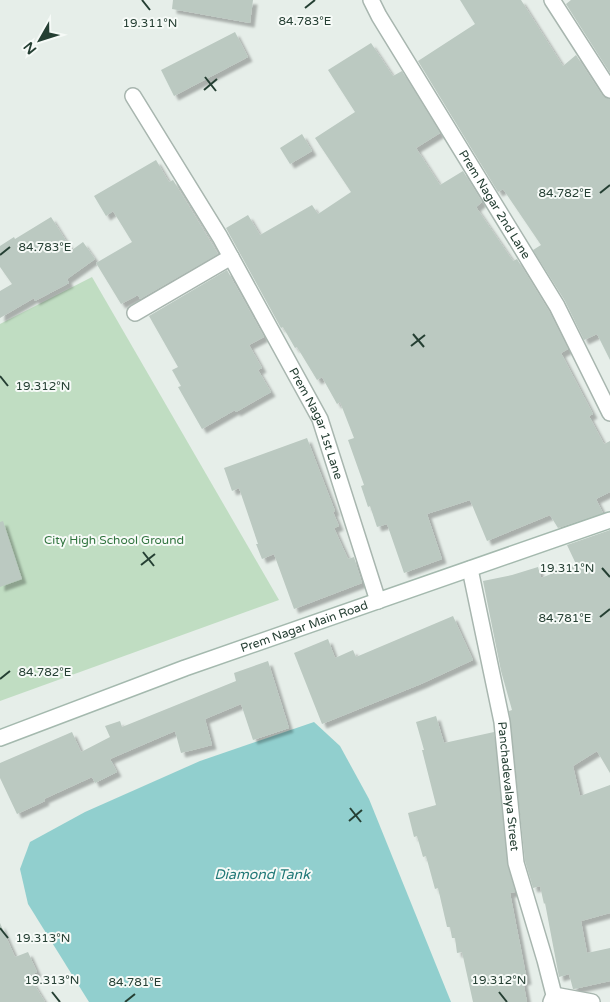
<svg xmlns="http://www.w3.org/2000/svg" width="610" height="1002" viewBox="0 0 610 1002" font-family="'Varela Round',sans-serif">
  <style>
    .green { fill: #c0ddc2 }
    .water { fill: #91cfce }
    .building { fill: #bbc9c1; filter: url(#shadow) }
    .lines { fill: none; stroke-linecap: round; stroke-linejoin: round }
    .street-casing { stroke: #a8b6af; stroke-width: 18 }
    .secondary-casing { stroke: #a4b9ae; stroke-width: 18 }
    .street { stroke: #fff; stroke-width: 15 }
    .secondary { stroke: #fff; stroke-width: 15 }
    .ticks { fill: none; stroke: #253f33; stroke-width: 2 }
    .labels { text-anchor: middle; dominant-baseline: central; stroke-width: 4; stroke-linejoin: round; paint-order: stroke }
    .street-label { font-size: 12px; fill: #253f33; stroke: #f6faf7 }
    .park-label { font-size: 12px; fill: #31743f; stroke: #f6faf7 }
    .water-label { font-size: 14px; font-style: italic; fill: #217978; stroke: #f6faf7 }
    .ticks-label { font-size: 12px; text-anchor: middle; fill: #253f33; stroke: #f6faf7; stroke-width: 4; stroke-linejoin: round; paint-order: stroke }
  </style>
  <defs>
    <filter id="shadow"><feDropShadow dx="4.5" dy="4.5" stdDeviation="1" flood-color="#0004"/></filter>
  </defs>
  <rect width="100%" height="100%" fill="#e6eee9"/>
  <!-- green -->
  <path class="green" d="M92,277L279,600L0,701V324Z"/>
  <!-- water -->
  <path class="water" d="M314,722L340,746L369,799L451,1002H89L28,904L20,869L30,842L85,812L200,761Z"/>
  <!-- building -->
  <path class="building" d="M173,0H253L250,23L172,9Z
    M460,0H521L563,66L576,55L602,95L610,99V360L597,334L584,340L565,301L533,250L541,245L503,189L498,192L418,61L475,24Z
    M571,0H610V73L566,4Z
    M235,32L248,57L174,96L161,70Z
    M371,43L393,76L402,71L440,133L416,148L440,185L463,171L482,202L476,207L513,261L517,259L549,311L568,349L561,353L593,414L589,416L604,444L610,441V492L596,499L603,513L558,528L550,515L487,541L470,500L427,514L442,559L404,573L387,524L377,527L370,506L368,507L361,486L364,485L348,440L354,438L340,402L337,404L322,377L317,380L297,347L295,348L283,327L281,328L226,228L248,215L260,235L312,205L318,214L351,192L315,138L355,112L328,70Z
    M302,134L312,151L290,164L280,148Z
    M156,160L169,182L173,180L218,254L140,299L138,295L121,304L96,263L132,242L113,211L106,216L94,196Z
    M51,217L72,250L83,242L95,259L67,279L69,283L35,301L34,298L0,318V291L12,284L0,267V246L14,237L15,239Z
    M227,270L264,337L249,345L262,368L258,370L271,392L236,412L235,410L202,429L178,387L181,386L172,370L178,367L149,316Z
    M307,438L335,511L333,512L339,526L334,528L348,559L354,557L362,583L294,609L274,554L262,559L256,544H258L239,488L232,491L224,468Z
    M3,521L22,579L0,587V522Z
    M610,530V773L597,751L573,766L580,796L610,785V913L581,921L587,953L610,948V981L574,989H573L569,974L559,977L545,903L544,904L540,886L533,888L525,861L509,711L512,710L501,671L483,581L512,575L538,567L541,578L576,564L567,545Z
    M453,616L473,660L421,684L322,724L294,653L328,639L335,658L353,650L356,657Z
    M268,661L289,728L253,740L241,704L205,719L212,745L181,753L175,731L110,759L117,772L95,783L92,777L44,799L45,801L17,814L0,778V763L72,732L81,752L110,737L105,726L120,721L122,727L236,681L234,673Z
    M436,716L444,743L494,732L507,864L515,892L510,893L527,980L523,981L527,1002H473L462,952L457,953L455,938H452L450,927H447L438,888L435,889L426,856L423,857L417,836L414,837L408,813L436,805L422,750H424L416,722Z
    M0,923L15,957L28,952L37,972L29,976L45,1002H0Z"/>
  <g class="lines">
    <defs>
      <g id="street">
        <path id="s1" d="M371,0L379,16L557,306L610,413"/>
        <path d="M552,0L610,90"/>
        <path id="s2" d="M133,96L220,237L320,419L378,601"/>
        <path d="M135,313L231,257"/>
        <path id="s3" d="M470,569L502,722L516,863L545,960L554,995L551,1002"/>
        <path d="M554,995L592,1002"/>
      </g>
      <g id="secondary">
        <path id="s4" d="M0,738L185,668L610,520"/>
      </g>
    </defs>
    <!-- street casing -->
    <use href="#street" class="street-casing"/>
    <!-- secondary casing -->
    <use href="#secondary" class="secondary-casing"/>
    <!-- street -->
    <use href="#street" class="street"/>
    <!-- secondary -->
    <use href="#secondary" class="secondary"/>
  </g>
  <!-- ticks -->
  <path class="ticks" d="M142,0L150,10M305,8L315,0M205,77L216,91M204,90L217,79M600,193L610,185M0,255L10,247M413,334L424,347M411,346L425,335M0,376L8,386M143,552L154,566M141,565L155,554M602,568L610,577M600,617L610,609M0,679L10,671M350,808L361,822M349,821L362,810M0,928L8,938M52,992L60,1002M499,992L507,1002M125,1002L135,994"/>
  <g class="labels">
    <!-- street labels -->
    <g class="street-label">
      <text stroke="none"><textPath href="#s1" startOffset="239">Prem Nagar 2nd Lane</textPath></text>
      <text stroke="none"><textPath href="#s2" startOffset="376">Prem Nagar 1st Lane</textPath></text>
      <text stroke="none"><textPath href="#s4" startOffset="324">Prem Nagar Main Road</textPath></text>
      <text stroke="none"><textPath href="#s3" startOffset="221">Panchadevalaya Street</textPath></text>
    </g>
    <!-- park labels -->
    <g class="park-label">
      <text x="114" y="540">City High School Ground</text>
    </g>
    <!-- water labels -->
    <g class="water-label">
      <text x="262" y="874">Diamond Tank</text>
    </g>
  </g>
  <g class="ticks-label">
    <text x="305" y="25">84.783°E</text>
    <text x="150" y="27">19.311°N</text>
    <text x="565" y="197">84.782°E</text>
    <text x="45" y="251">84.783°E</text>
    <text x="43" y="390">19.312°N</text>
    <text x="567" y="572">19.311°N</text>
    <text x="565" y="622">84.781°E</text>
    <text x="45" y="676">84.782°E</text>
    <text x="43" y="942">19.313°N</text>
    <text x="52" y="984">19.313°N</text>
    <text x="499" y="984">19.312°N</text>
    <text x="135" y="986">84.781°E</text>
  </g>
  <!-- north arrow -->
  <g transform="translate(40 40) rotate(231)" stroke="#f6faf7" stroke-width="4" paint-order="stroke">
  <path d="M0-4L9 19L0 12L-9 19Z" fill="#253f33"/>
  <text y="-8" font-size="14" font-weight="bold" text-anchor="middle" fill="#253f33">N</text>
  </g>
</svg>
